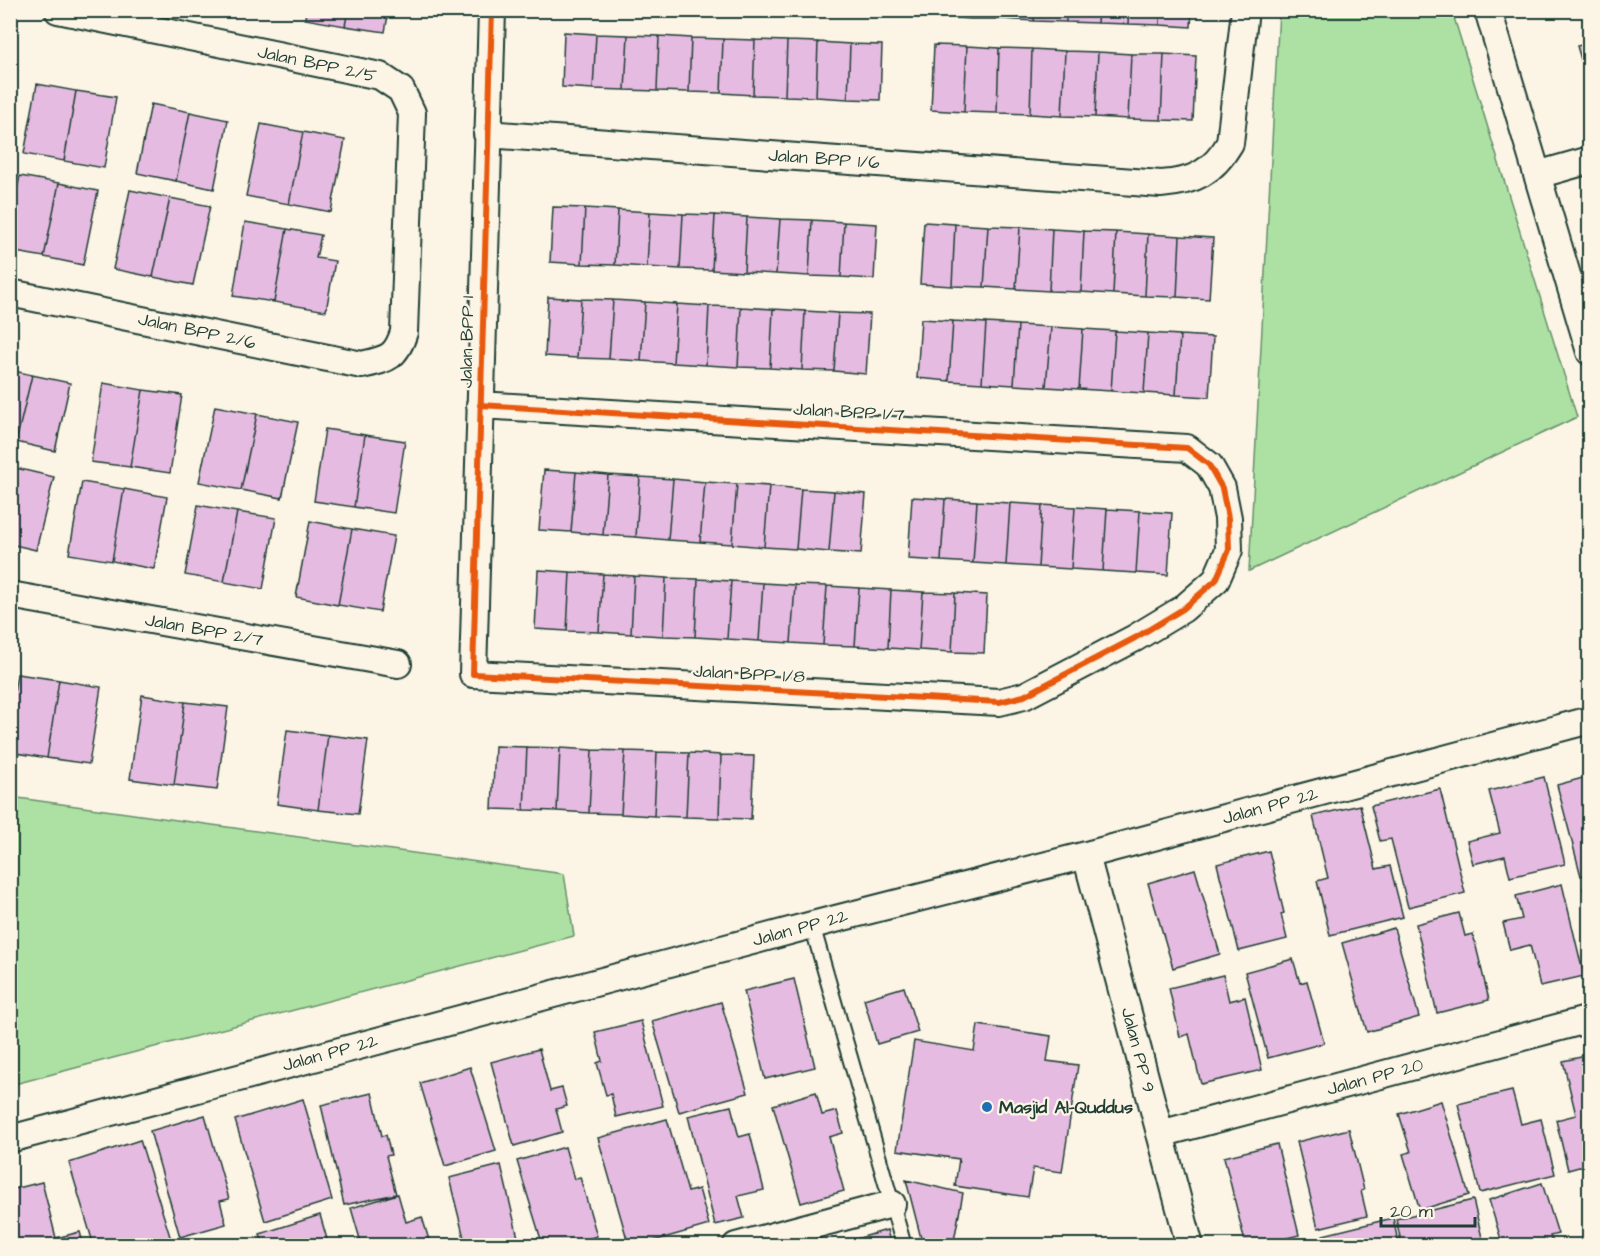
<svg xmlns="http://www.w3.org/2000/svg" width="1600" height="1256" viewBox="0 0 1600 1256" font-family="'Architects Daughter',sans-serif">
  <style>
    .green { fill: #ade1a3; stroke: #668f6c; stroke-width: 1.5 }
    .building { fill: #e6bbe1; stroke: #1f3d34; stroke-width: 1.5 }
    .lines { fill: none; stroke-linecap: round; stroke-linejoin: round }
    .lane-casing { stroke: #1f3d34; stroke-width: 18 }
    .street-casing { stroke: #1f3d34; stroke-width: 30 }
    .lane { stroke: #fcf5e5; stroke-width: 14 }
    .street { stroke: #fcf5e5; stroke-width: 26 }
    .cycleway-casing { stroke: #fcf5e5; stroke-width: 10 }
    .cycleway { stroke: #e8590c; stroke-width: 6 }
    .poi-dot { fill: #1f6fb2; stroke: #fcf5e5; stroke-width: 2 }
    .labels { text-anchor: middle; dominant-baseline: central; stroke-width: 4.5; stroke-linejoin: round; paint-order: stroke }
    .street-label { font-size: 18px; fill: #1f3d34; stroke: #fcf5e5 }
    .poi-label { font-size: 18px; font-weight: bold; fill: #1f3d34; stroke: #fcf5e5; text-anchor: start }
  </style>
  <rect width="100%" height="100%" fill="#fcf5e5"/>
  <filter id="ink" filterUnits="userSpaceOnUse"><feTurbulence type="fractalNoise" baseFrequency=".0167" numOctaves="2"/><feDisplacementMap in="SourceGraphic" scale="12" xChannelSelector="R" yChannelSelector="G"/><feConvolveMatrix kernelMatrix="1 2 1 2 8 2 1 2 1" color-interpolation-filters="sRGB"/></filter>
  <g filter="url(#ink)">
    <!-- green -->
    <path class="green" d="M1279,11H1452L1577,417L1249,571Z
      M11,797L564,874L574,936L11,1085Z"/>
    <!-- building -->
    <path class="building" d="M306,10H348L345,26L305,19Z
      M348,10H389L385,32L345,26Z
      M940,10H972L971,19L940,17Z
      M972,10H1003V19H971Z
      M1003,10H1035L1034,21L1003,19Z
      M1035,10H1066V22L1034,21Z
      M1066,10H1098L1097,23L1066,22Z
      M1098,10H1129L1128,24L1097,23Z
      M1129,10H1160V25L1128,24Z
      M1160,10H1192L1191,27L1160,25Z
      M564,32L596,34L593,89L562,87Z
      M596,34L628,35L625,90L593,89Z
      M628,35L659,36L657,91L625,90Z
      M659,36L691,38L689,92L657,91Z
      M691,38L723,39L721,93L689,92Z
      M723,39L755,40L753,95L721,93Z
      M755,40L787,41L785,96L753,95Z
      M787,41L818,42L816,97L785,96Z
      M818,42L850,44L848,99L816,97Z
      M1590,43V90L1577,46Z
      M850,44L882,45L880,100L848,99Z
      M934,45L967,46L964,112L931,110Z
      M967,46L999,48L997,113L964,112Z
      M999,48L1032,49L1030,114L997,113Z
      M1032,49L1065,51L1062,116L1030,114Z
      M1065,51L1098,52L1095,117L1062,116Z
      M1098,52L1131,54L1128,119L1095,117Z
      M1131,54H1164L1161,120L1128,119Z
      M1164,54L1196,56L1193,121L1161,120Z
      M37,84L76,91L64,161L24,154Z
      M76,91L116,97L104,168L64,161Z
      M151,104L190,112L176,181L137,173Z
      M190,112L228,120L214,189L176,181Z
      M261,124L303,132L289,204L246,196Z
      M303,132L345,140L331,212L289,204Z
      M20,176L59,183L44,257L10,251V223Z
      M59,183L98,191L83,265L44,257Z
      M130,190L170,198L153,277L113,269Z
      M170,198L210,206L193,285L153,277Z
      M553,207L585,208L582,264L550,262Z
      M585,208L618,210L615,265L582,264Z
      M618,210L650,212L647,267L615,265Z
      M650,212L683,214L680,269L647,267Z
      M683,214L715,215L712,270L680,269Z
      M715,215L747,217L744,272L712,270Z
      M747,217L780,219L776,274L744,272Z
      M780,219L812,220L809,276L776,274Z
      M812,220L844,222L841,277L809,276Z
      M245,222L287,229L274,302L233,296Z
      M844,222L877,224L874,279L841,277Z
      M924,222L955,224L952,286L920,284Z
      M955,224L988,226L984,287L952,286Z
      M988,226L1020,227L1016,289L984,287Z
      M1020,227L1052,229L1049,291L1016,289Z
      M287,229L321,235L316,258L335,261L326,311L274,302Z
      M1052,229L1084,231L1081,292L1049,291Z
      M1084,231L1116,232L1113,294L1081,292Z
      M1116,232L1148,234L1145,296L1113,294Z
      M1148,234L1180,236L1177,297L1145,296Z
      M1180,236L1213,238L1209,299L1177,297Z
      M548,297L581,299L577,358L545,356Z
      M581,299L613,300L609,359L577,358Z
      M613,300L645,302L641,361L609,359Z
      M645,302L677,304L673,363L641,361Z
      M677,304L709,306L706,365L673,363Z
      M709,306L741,307L738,367L706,365Z
      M741,307L773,309L770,368L738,367Z
      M773,309L805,311L802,370L770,368Z
      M805,311L838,313L834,371L802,370Z
      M838,313L870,314L866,374L834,371Z
      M921,319L953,321L949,381L917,378Z
      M953,321L986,323L982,383L949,381Z
      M986,323L1018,325L1014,385L982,383Z
      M1018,325L1051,327L1046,387L1014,385Z
      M1051,327L1083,329L1079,389L1046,387Z
      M1083,329L1115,331L1111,391L1079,389Z
      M1115,331L1148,333L1144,393L1111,391Z
      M1148,333L1180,335L1176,395L1144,393Z
      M1180,335L1213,337L1209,397L1176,395Z
      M10,370L32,375L16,442L10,441Z
      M32,375L70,383L55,451L16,442Z
      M103,383L143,390L130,467L91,462Z
      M143,390L182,395L170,473L130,467Z
      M215,406L257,414L241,490L199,482Z
      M257,414L298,422L282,498L241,490Z
      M325,429L365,435L354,507L314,501Z
      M365,435L405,441L394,513L354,507Z
      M10,466L16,468L10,489Z
      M16,468L54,477L36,550L10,544V489Z
      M544,470L576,472L571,532L539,530Z
      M576,472L608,475L603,535L571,532Z
      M608,475L640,477L636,537L603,535Z
      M640,477L673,479L668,540L636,537Z
      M673,479L705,482L700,542L668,540Z
      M82,482L124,489L112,561L69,554Z
      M705,482L737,484L732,544L700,542Z
      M737,484L769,486L764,547L732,544Z
      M769,486L801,489L796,549L764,547Z
      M124,489L167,497L154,569L112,561Z
      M801,489L834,491L829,552L796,549Z
      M834,491L866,494L861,554L829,552Z
      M912,497L945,499L941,561L908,559Z
      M945,499L977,501L973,563L941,561Z
      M977,501L1010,503L1006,565L973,563Z
      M1010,503L1042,505L1038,567L1006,565Z
      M198,505L237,512L224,582L185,575Z
      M1042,505L1075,507L1071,569L1038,567Z
      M1075,507L1107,509L1103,571L1071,569Z
      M1107,509L1140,511L1136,573L1103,571Z
      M1140,511L1172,513L1168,575L1136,573Z
      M237,512L276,518L263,589L224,582Z
      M310,521L352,529L338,605L296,597Z
      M352,529L394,536L380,612L338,605Z
      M538,570L570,572L567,631L535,629Z
      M570,572L603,574L599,632L567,631Z
      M603,574L634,576L631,634L599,632Z
      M634,576L666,578L663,636L631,634Z
      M666,578L698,579L695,637L663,636Z
      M698,579L731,581L727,639L695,637Z
      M731,581L763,583L759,641L727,639Z
      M763,583L795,585L791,643L759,641Z
      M795,585L827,586L823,645L791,643Z
      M827,586L859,588L855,646L823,645Z
      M859,588L891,590L888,648L855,646Z
      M891,590L923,592L919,650L888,648Z
      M923,592L955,593L952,652L919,650Z
      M955,593L987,595L984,653L952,652Z
      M17,674L59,680L47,758L10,752V718Z
      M59,680L101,687L89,764L47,758Z
      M142,695L185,702L174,785L130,779Z
      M185,702L228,707L217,790L174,785Z
      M287,730L328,735L318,810L277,804Z
      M328,735L368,740L358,814L318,810Z
      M495,746L527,747L524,810L492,809Z
      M527,747L560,748L557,811L524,810Z
      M560,748L592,750L589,813L557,811Z
      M592,750L625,751L621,814L589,813Z
      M625,751L657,752L654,816L621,814Z
      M657,752L689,753L686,817L654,816Z
      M689,753L721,755L719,818L686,817Z
      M721,755L754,756L751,819L719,818Z
      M1590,776V873L1581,876L1557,785Z
      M1544,777L1565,864L1510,877L1505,856L1473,864L1467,841L1500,833L1489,791Z
      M1440,789L1465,893L1408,907L1391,839L1380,841L1371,806Z
      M1360,805L1376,869L1390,866L1403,917L1330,935L1317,881L1328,878L1313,816Z
      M1269,851L1284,913L1281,914L1287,939L1239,951L1217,864Z
      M1195,869L1220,954L1173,968L1148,883Z
      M1562,884L1584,976L1540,986L1530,945L1510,950L1503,923L1522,919L1516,896Z
      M1590,886V911L1583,888Z
      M1459,913L1465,936L1473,934L1489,1000L1437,1013L1416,924Z
      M1394,928L1419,1017L1367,1032L1342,943Z
      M1293,959L1300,983L1307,981L1324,1043L1268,1058L1245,972Z
      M1223,975L1229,1001L1245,997L1262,1070L1201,1084L1189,1034L1180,1037L1169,988Z
      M794,979L815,1067L765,1079L744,991Z
      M904,987L918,1032L877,1044L864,999Z
      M721,1002L748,1093L679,1112L652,1021Z
      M641,1021L663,1106L616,1117L611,1094L606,1095L597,1063L602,1061L595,1032Z
      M978,1025L1051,1036L1047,1061L1078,1065L1062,1172L1033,1168L1028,1197L955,1186L959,1159L897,1150L914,1041L974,1051Z
      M539,1049L550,1091L562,1088L567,1106L556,1109L562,1132L514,1146L491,1062Z
      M1590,1055V1164L1568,1170L1556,1120L1576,1115L1563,1061Z
      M470,1067L496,1151L445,1166L420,1083Z
      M1512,1091L1521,1124L1541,1119L1555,1174L1480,1193L1458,1104Z
      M816,1092L822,1115L837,1111L843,1133L829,1137L844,1191L801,1203L773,1105Z
      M372,1093L382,1136L386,1135L391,1155L386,1156L396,1194L344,1205L321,1105Z
      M303,1099L332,1200L265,1221L235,1120Z
      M1441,1101L1469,1195L1420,1210L1403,1154L1411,1152L1399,1114Z
      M731,1106L739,1137L750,1134L764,1190L738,1196L744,1218L715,1225L688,1116Z
      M205,1115L229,1199L220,1201L226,1224L180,1237L150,1131Z
      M667,1119L688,1192L699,1189L709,1225L636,1246H629L598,1138Z
      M1349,1129L1364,1190L1361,1191L1367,1216L1318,1228L1297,1142Z
      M140,1140L173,1246H94L69,1163Z
      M1277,1144L1299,1235L1255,1246H1246L1224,1157Z
      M565,1147L574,1179L580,1177L597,1236L564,1246H543L517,1161Z
      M501,1165L520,1246H466L449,1178Z
      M906,1180L963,1193L953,1246H923Z
      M42,1182L56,1238L80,1232L84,1246H10V1190Z
      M1542,1183L1558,1234L1550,1236L1553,1246H1503L1489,1200Z
      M398,1194L406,1222L422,1217L429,1240L413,1244L414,1246H362L351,1208Z
      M1473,1200L1484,1246H1402L1396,1219Z
      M320,1215L329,1246H264L260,1234Z
      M1393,1218L1399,1246H1326L1323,1235Z
      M887,1230L891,1246H832Z
      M1307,1239L1309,1246H1287Z"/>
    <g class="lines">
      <defs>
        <path id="lane" d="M812,925L904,1246"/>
        <path id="street" d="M1488,10L1590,352
          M487,134L1161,184C1194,182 1213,172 1230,143L1245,10
          M1537,175L1590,160
          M10,293L362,365C387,359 396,358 404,332L412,113L401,90L380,76L58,10
          M480,405L1187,448L1209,465L1222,488L1228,518L1229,550L1216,580L1183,609L1135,638L1024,696L999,702L473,674L492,10
          M10,595L398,664
          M1086,855L1190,1246
          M1160,1134L1590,1019
          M10,1139L812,925L1086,855L1590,720
          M736,1246L892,1204"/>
      </defs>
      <!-- lane casing -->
      <use href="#lane" class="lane-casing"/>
      <!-- street casing -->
      <use href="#street" class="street-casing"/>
      <!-- lane -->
      <use href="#lane" class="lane"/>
      <!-- street -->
      <use href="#street" class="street"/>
      <defs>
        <path id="cycleway" d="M480,405L1187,448L1209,465L1222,488L1228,518L1229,550L1216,580L1183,609L1135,638L1024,696L999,702L473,674L492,10"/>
      </defs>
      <!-- cycleway casing -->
      <use href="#cycleway" class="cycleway-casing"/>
      <!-- cycleway -->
      <use href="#cycleway" class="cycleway"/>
    </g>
  </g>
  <!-- markers -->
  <circle class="poi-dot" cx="987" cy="1107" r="6"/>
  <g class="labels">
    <!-- street labels -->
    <g class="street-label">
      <text transform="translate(317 64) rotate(12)">Jalan BPP 2/5</text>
      <text transform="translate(824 159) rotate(4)">Jalan BPP 1/6</text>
      <text transform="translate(197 331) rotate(12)">Jalan BPP 2/6</text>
      <text transform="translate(467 342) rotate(-89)">Jalan BPP 1</text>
      <text transform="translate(849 412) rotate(3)">Jalan BPP 1/7</text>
      <text transform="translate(204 630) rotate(10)">Jalan BPP 2/7</text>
      <text transform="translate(749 674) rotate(3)">Jalan BPP 1/8</text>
      <text transform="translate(1270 806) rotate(-15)">Jalan PP 22</text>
      <text transform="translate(800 928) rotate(-15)">Jalan PP 22</text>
      <text transform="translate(1138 1050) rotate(75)">Jalan PP 9</text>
      <text transform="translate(330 1053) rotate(-15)">Jalan PP 22</text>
      <text transform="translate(1375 1077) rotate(-15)">Jalan PP 20</text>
    </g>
    <!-- poi labels -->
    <g class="poi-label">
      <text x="999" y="1107">Masjid Al-Quddus</text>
    </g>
  </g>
  <!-- margin -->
  <rect width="1600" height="1256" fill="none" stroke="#fcf5e5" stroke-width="36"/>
  <rect x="18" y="18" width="1564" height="1220" fill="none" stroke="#1f3d34" stroke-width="2" filter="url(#ink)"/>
  <!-- scale -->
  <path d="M1381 1217v9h94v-9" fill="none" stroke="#1f3d34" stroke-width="3"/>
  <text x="1390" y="1217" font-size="18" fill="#1f3d34" stroke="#fcf5e5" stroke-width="4.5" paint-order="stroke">20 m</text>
</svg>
